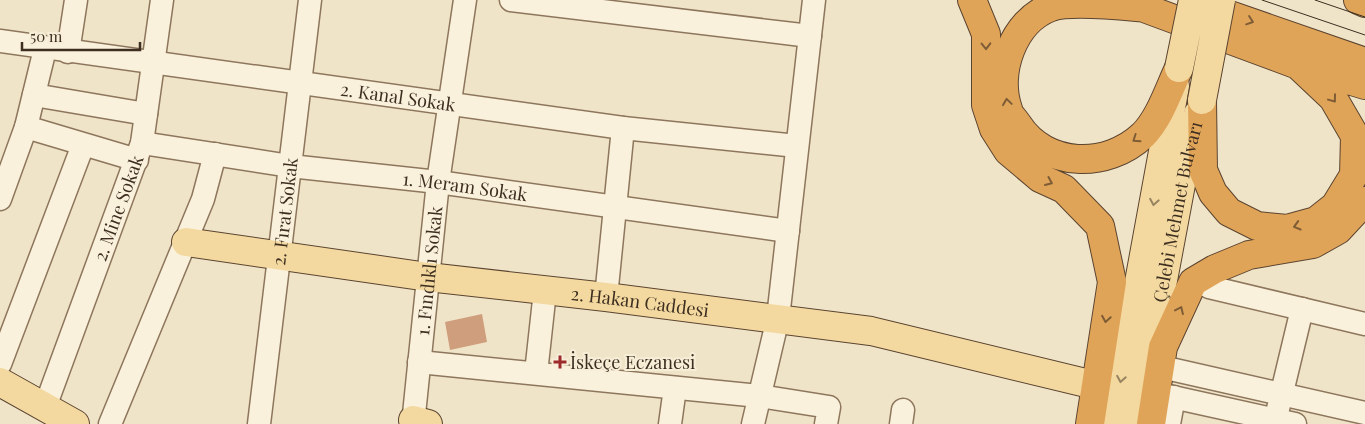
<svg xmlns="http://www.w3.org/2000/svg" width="1365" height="424" viewBox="0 0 1365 424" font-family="'Playfair Display',serif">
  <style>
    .building { fill: #cf9f7d }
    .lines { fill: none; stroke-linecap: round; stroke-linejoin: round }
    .minor-casing { stroke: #8d765c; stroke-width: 25 }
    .major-casing { stroke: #5b4430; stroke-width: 30 }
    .highway-casing { stroke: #5b4430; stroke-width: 30 }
    .minor { stroke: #faf1dc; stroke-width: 22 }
    .major { stroke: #f3d9a0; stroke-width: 28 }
    .highway { stroke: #e0a458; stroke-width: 28 }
    .tram { stroke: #3d2e20; stroke-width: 1 }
    .major-bridge-casing { stroke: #5b4430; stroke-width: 30; stroke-linecap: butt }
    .major-bridge { stroke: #f3d9a0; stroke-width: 28 }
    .oneway { stroke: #7e5d36 }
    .oneway2 { stroke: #988460 }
    .poi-dot { fill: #9e2a2b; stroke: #f7eed8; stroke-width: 2 }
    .labels { text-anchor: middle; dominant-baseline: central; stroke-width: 4; stroke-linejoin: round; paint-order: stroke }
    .street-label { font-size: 18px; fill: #3d2e20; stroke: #f7eed8 }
    .poi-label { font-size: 18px; fill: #3d2e20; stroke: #f7eed8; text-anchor: start }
  </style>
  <rect width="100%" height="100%" fill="#f0e4c8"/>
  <!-- building -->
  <path class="building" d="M482,314L487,342L450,350L445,322Z"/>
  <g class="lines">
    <defs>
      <g id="minor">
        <path d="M511,0L810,36"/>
        <path id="s1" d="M0,41L623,128L797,146"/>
        <path d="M68,52L76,0"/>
        <path d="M34,95L146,114"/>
        <path d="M26,127L137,160"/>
        <path id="s2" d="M142,143L290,166L438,182L788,231"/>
        <path d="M0,199L26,127L45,49"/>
        <path d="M1209,287L1365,324"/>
        <path d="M606,297L623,128"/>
        <path d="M419,362L759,396L829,407L826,424"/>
        <path d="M0,364L83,145"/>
        <path d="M1166,368L1365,413"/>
        <path d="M536,373L545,291"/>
        <path d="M1159,394L1295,424"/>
        <path id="s3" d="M45,407L142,143L162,0"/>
        <path d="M1278,409L1302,309"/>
        <path d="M110,424L203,199L215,154"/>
        <path id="s4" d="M259,424L310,0"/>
        <path id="s5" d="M413,424L438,182L465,0"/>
        <path d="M670,424L675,388"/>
        <path d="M753,424L778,318L814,0"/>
        <path d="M901,424L903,410"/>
        <path d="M1169,424L1174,397"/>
      </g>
      <g id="major">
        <path id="s6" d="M186,242L428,277L606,297L871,331L1090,384"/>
        <path d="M0,382L75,424"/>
        <path d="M413,420L428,424"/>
        <path d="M1113,424L1175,86"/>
        <path id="s7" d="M1136,424L1185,163L1198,114"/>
      </g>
      <path id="highway" d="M972,0L986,34V105L994,129L1008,151L1040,178L1064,189L1100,226L1112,282L1090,424
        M1358,0L1365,3
        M1128,2L1298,65L1365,85
        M1198,4L1365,62
        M1146,8C1123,6 1072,0 1051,7C1013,21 995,73 1008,109C1009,115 1015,120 1018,125C1046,168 1107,169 1143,135C1160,118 1169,89 1179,68
        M1202,100L1203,170L1213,193L1229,212L1257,226L1287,229L1316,221L1335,206L1354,175L1355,136L1333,98L1298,65
        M1151,424L1163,347L1193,282L1215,269L1249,255L1313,244L1338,230L1365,201"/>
    </defs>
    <!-- minor casing -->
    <use href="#minor" class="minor-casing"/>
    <!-- major casing -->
    <use href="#major" class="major-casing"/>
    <!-- highway casing -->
    <use href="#highway" class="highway-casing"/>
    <!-- minor -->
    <use href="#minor" class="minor"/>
    <!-- major -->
    <use href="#major" class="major"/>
    <!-- highway -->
    <use href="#highway" class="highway"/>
    <!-- tram -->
    <path class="tram" d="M1262,0L1365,35
      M1315,0L1365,17"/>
    <defs>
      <path id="major-bridge" d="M1179,68L1193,0
        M1202,100L1221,0"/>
    </defs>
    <!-- major-bridge casing -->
    <use href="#major-bridge" class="major-bridge-casing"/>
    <!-- major-bridge -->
    <use href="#major-bridge" class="major-bridge"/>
  </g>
  <!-- one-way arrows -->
  <defs><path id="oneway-chevron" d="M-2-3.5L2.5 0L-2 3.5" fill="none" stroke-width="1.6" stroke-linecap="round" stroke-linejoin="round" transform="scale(1.25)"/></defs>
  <g class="oneway">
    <use href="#oneway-chevron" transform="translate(1250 21) rotate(19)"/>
    <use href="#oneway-chevron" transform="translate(986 46) rotate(89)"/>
    <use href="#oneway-chevron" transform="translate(1333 99) rotate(53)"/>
    <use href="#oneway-chevron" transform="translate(1007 102) rotate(-98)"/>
    <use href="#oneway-chevron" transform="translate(1136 139) rotate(146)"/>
    <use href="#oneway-chevron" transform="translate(1049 182) rotate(24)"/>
    <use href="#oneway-chevron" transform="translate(1297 226) rotate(164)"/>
    <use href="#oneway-chevron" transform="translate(1180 310) rotate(-65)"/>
    <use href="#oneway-chevron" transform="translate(1106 319) rotate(99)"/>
  </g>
  <g class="oneway2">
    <use href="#oneway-chevron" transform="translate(1154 202) rotate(100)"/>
    <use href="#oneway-chevron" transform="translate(1121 379) rotate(100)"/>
  </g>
  <!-- markers -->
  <path class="poi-dot" d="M557.5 354.5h5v5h5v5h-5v5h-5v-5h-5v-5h5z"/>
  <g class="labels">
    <!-- street labels -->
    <g class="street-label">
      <text stroke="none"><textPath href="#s1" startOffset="402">2. Kanal Sokak</textPath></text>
      <text stroke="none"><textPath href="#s2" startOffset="326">1. Meram Sokak</textPath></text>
      <text stroke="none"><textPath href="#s3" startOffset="212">2. Mine Sokak</textPath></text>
      <text stroke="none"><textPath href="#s4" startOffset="214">2. Fırat Sokak</textPath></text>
      <text stroke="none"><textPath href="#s7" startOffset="216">Çelebi Mehmet Bulvarı</textPath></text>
      <text stroke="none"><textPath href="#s5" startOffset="154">1. Fındıklı Sokak</textPath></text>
      <text stroke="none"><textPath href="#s6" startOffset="458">2. Hakan Caddesi</textPath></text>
    </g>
    <!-- poi labels -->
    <g class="poi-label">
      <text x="570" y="362">İskeçe Eczanesi</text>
    </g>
  </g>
  <!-- scale -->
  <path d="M22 42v8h118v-8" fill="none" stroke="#3d2e20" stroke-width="2.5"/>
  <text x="30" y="42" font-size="15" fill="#3d2e20" stroke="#f7eed8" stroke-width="4" paint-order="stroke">50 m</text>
</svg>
